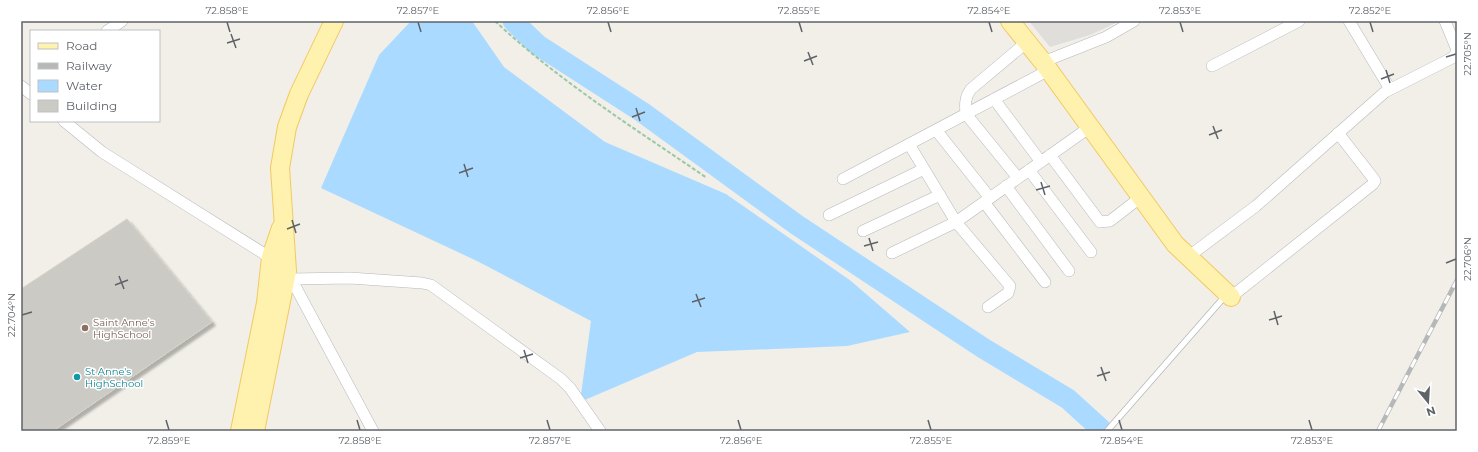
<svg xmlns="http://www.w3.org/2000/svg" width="1478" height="452" viewBox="0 0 1478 452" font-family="Montserrat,sans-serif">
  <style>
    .industrial { fill: #e0deda }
    .water { fill: #aadaff }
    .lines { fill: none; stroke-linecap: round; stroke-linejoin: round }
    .river { stroke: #aadaff; stroke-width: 21 }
    .building { fill: #cccac5; stroke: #d6d1c6; filter: url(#shadow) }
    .service-casing { stroke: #b5b8bc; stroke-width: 7 }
    .minor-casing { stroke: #b5b8bc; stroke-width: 12 }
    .primary-casing { stroke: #f2c960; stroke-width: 20 }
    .path { stroke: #9cc7a9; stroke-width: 2; stroke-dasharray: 4 2; stroke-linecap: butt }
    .service { stroke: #fff; stroke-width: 5.5 }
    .minor { stroke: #fff; stroke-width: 11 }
    .primary { stroke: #fff2af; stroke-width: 18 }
    .rail-casing { stroke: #b6b7b8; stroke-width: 4.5 }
    .rail { stroke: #fff; stroke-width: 3; stroke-dasharray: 9; stroke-linecap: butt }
    .ticks { fill: none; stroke: #5f6368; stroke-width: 1.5 }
    .education-dot { fill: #8d6e63; stroke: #fff; stroke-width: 1.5 }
    .culture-dot { fill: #0f9aa8; stroke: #fff; stroke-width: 1.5 }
    .labels { text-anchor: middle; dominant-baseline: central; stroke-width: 3; stroke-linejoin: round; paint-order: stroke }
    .education-label { font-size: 10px; fill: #785e54; stroke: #fff; text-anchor: start }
    .culture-label { font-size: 10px; fill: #0d838f; stroke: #fff; text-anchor: start }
    .neatline { fill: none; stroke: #5f6368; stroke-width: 1.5 }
    .ticks-label { font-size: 10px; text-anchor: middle; fill: #5f6368 }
  </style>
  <defs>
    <filter id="shadow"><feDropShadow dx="3.5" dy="3.5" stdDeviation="1" flood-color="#0004"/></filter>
  </defs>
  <rect width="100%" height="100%" fill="#f1efe8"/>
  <!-- industrial -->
  <path class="industrial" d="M1029,21H1120L1090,35L1050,47Z"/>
  <!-- water -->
  <path class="water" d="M411,21H472L504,67L605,142L726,194L851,281L910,332L847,346L697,352L580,402L591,321L477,261L321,188L379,55Z"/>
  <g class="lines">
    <!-- river -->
    <path class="river" d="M513,21L538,45L642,112L797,225L983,348L1068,399L1101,429"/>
  </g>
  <!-- building -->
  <path class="building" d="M127,219L212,322L53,431H21V289Z"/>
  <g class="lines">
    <defs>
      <path id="service" d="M1107,431L1226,295"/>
      <path id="minor" d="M1349,21L1390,89
        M107,31L122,21
        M1043,62L1106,37L1134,21
        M1212,66L1299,21
        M21,86L31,94
        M994,99L1041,162
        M64,121L102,152L274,260
        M936,130L990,198
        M909,144L956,222L1010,286L1008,293L988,307
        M1050,155L1100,222L1110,221L1141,197
        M1029,170L1091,252
        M1018,178L966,114C965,104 965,97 971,89L1027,42
        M843,179L1049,70
        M1006,186L1069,271
        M984,202L1045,282
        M829,215L924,169
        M863,231L940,195
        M892,253L956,222L1090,127
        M1188,257L1256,206L1385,92L1454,57L1457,50L1445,21
        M287,271L373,431
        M291,279L350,278L422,283L431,285L561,379L570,388L600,431
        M1231,297L1373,184L1375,181L1373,178L1338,133"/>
      <path id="primary" d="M1010,21L1043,62L1175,244L1231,297
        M240,431L266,303L271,257L281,228
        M255,431L287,271L280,168L287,127L299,94L334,21"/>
    </defs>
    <!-- service casing -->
    <use href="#service" class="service-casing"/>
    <!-- minor casing -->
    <use href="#minor" class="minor-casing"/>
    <!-- primary casing -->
    <use href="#primary" class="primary-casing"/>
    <!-- path -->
    <path class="path" d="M495,21C559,81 634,128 707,178"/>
    <!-- service -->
    <use href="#service" class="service"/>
    <!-- minor -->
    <use href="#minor" class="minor"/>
    <!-- primary -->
    <use href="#primary" class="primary"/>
    <defs>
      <path id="rail" d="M1378,431L1457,280"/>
    </defs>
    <!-- rail casing -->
    <use href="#rail" class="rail-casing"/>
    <!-- rail -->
    <use href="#rail" class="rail"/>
  </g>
  <!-- ticks -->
  <path class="ticks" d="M227,22L230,32M418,22L421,32M608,22L611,32M799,22L802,32M989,22L992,32M1180,22L1183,32M1370,22L1373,32M231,34L236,48M227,43L240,39M808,52L813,65M1446,57L1456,54M804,61L817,56M1386,70L1390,83M1381,79L1394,74M636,108L640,121M632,117L645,112M1213,126L1218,139M1209,135L1222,130M464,164L468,177M459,173L473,168M1041,182L1045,195M1036,190L1050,186M292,220L296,233M287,229L300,224M869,238L873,251M864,246L878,242M1446,263L1456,259M119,276L124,289M115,285L128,280M696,294L701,307M692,302L705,298M1274,311L1278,325M22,315L32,312M1269,320L1282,316M524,350L528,363M520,358L533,354M1101,367L1106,381M1097,376L1110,372M166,420L169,430M357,420L360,430M547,420L550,430M738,420L741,430M928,420L931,430M1119,420L1122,430M1309,420L1312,430"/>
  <!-- markers -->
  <circle class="education-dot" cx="85" cy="328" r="4"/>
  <circle class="culture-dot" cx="77" cy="377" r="4"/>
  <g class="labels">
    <!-- education labels -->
    <g class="education-label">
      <text x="93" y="322">Saint Anne's<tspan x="93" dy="12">HighSchool</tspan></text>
    </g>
    <!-- culture labels -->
    <g class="culture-label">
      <text x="85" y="371">St Anne's<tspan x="85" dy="12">HighSchool</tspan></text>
    </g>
  </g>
  <!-- border -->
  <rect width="1478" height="452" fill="none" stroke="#ffffff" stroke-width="44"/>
  <!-- legend -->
  <rect x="30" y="30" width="130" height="92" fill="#ffffff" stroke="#bfc1c3"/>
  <rect x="38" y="43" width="20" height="6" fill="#fff2af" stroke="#bfc1c3"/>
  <text x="66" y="50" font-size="12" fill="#5f6368">Road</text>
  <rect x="38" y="63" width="20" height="6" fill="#b6b7b8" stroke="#bfc1c3"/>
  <text x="66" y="70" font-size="12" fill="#5f6368">Railway</text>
  <rect x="38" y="80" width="20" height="12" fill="#aadaff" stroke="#bfc1c3"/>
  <text x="66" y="90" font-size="12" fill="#5f6368">Water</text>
  <rect x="38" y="100" width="20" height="12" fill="#cccac5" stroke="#bfc1c3"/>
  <text x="66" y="110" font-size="12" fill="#5f6368">Building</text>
  <!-- north arrow -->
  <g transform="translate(1428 402) rotate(162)" stroke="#ffffff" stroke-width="3" paint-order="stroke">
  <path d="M0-3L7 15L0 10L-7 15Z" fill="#5f6368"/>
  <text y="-6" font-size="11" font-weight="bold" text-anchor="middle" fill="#5f6368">N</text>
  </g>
  <rect x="22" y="22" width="1434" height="408" class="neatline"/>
  <g class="ticks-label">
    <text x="227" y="14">72.858°E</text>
    <text x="418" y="14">72.857°E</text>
    <text x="608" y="14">72.856°E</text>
    <text x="799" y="14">72.855°E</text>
    <text x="989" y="14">72.854°E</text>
    <text x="1180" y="14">72.853°E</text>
    <text x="1370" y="14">72.852°E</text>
    <text transform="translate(1467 54) rotate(-90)" y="4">22.705°N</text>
    <text transform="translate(1467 259) rotate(-90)" y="4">22.706°N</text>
    <text transform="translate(11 315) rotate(-90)" y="4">22.704°N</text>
    <text x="169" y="444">72.859°E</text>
    <text x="360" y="444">72.858°E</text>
    <text x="550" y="444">72.857°E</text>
    <text x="741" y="444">72.856°E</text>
    <text x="931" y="444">72.855°E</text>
    <text x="1122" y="444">72.854°E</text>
    <text x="1312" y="444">72.853°E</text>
  </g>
</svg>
